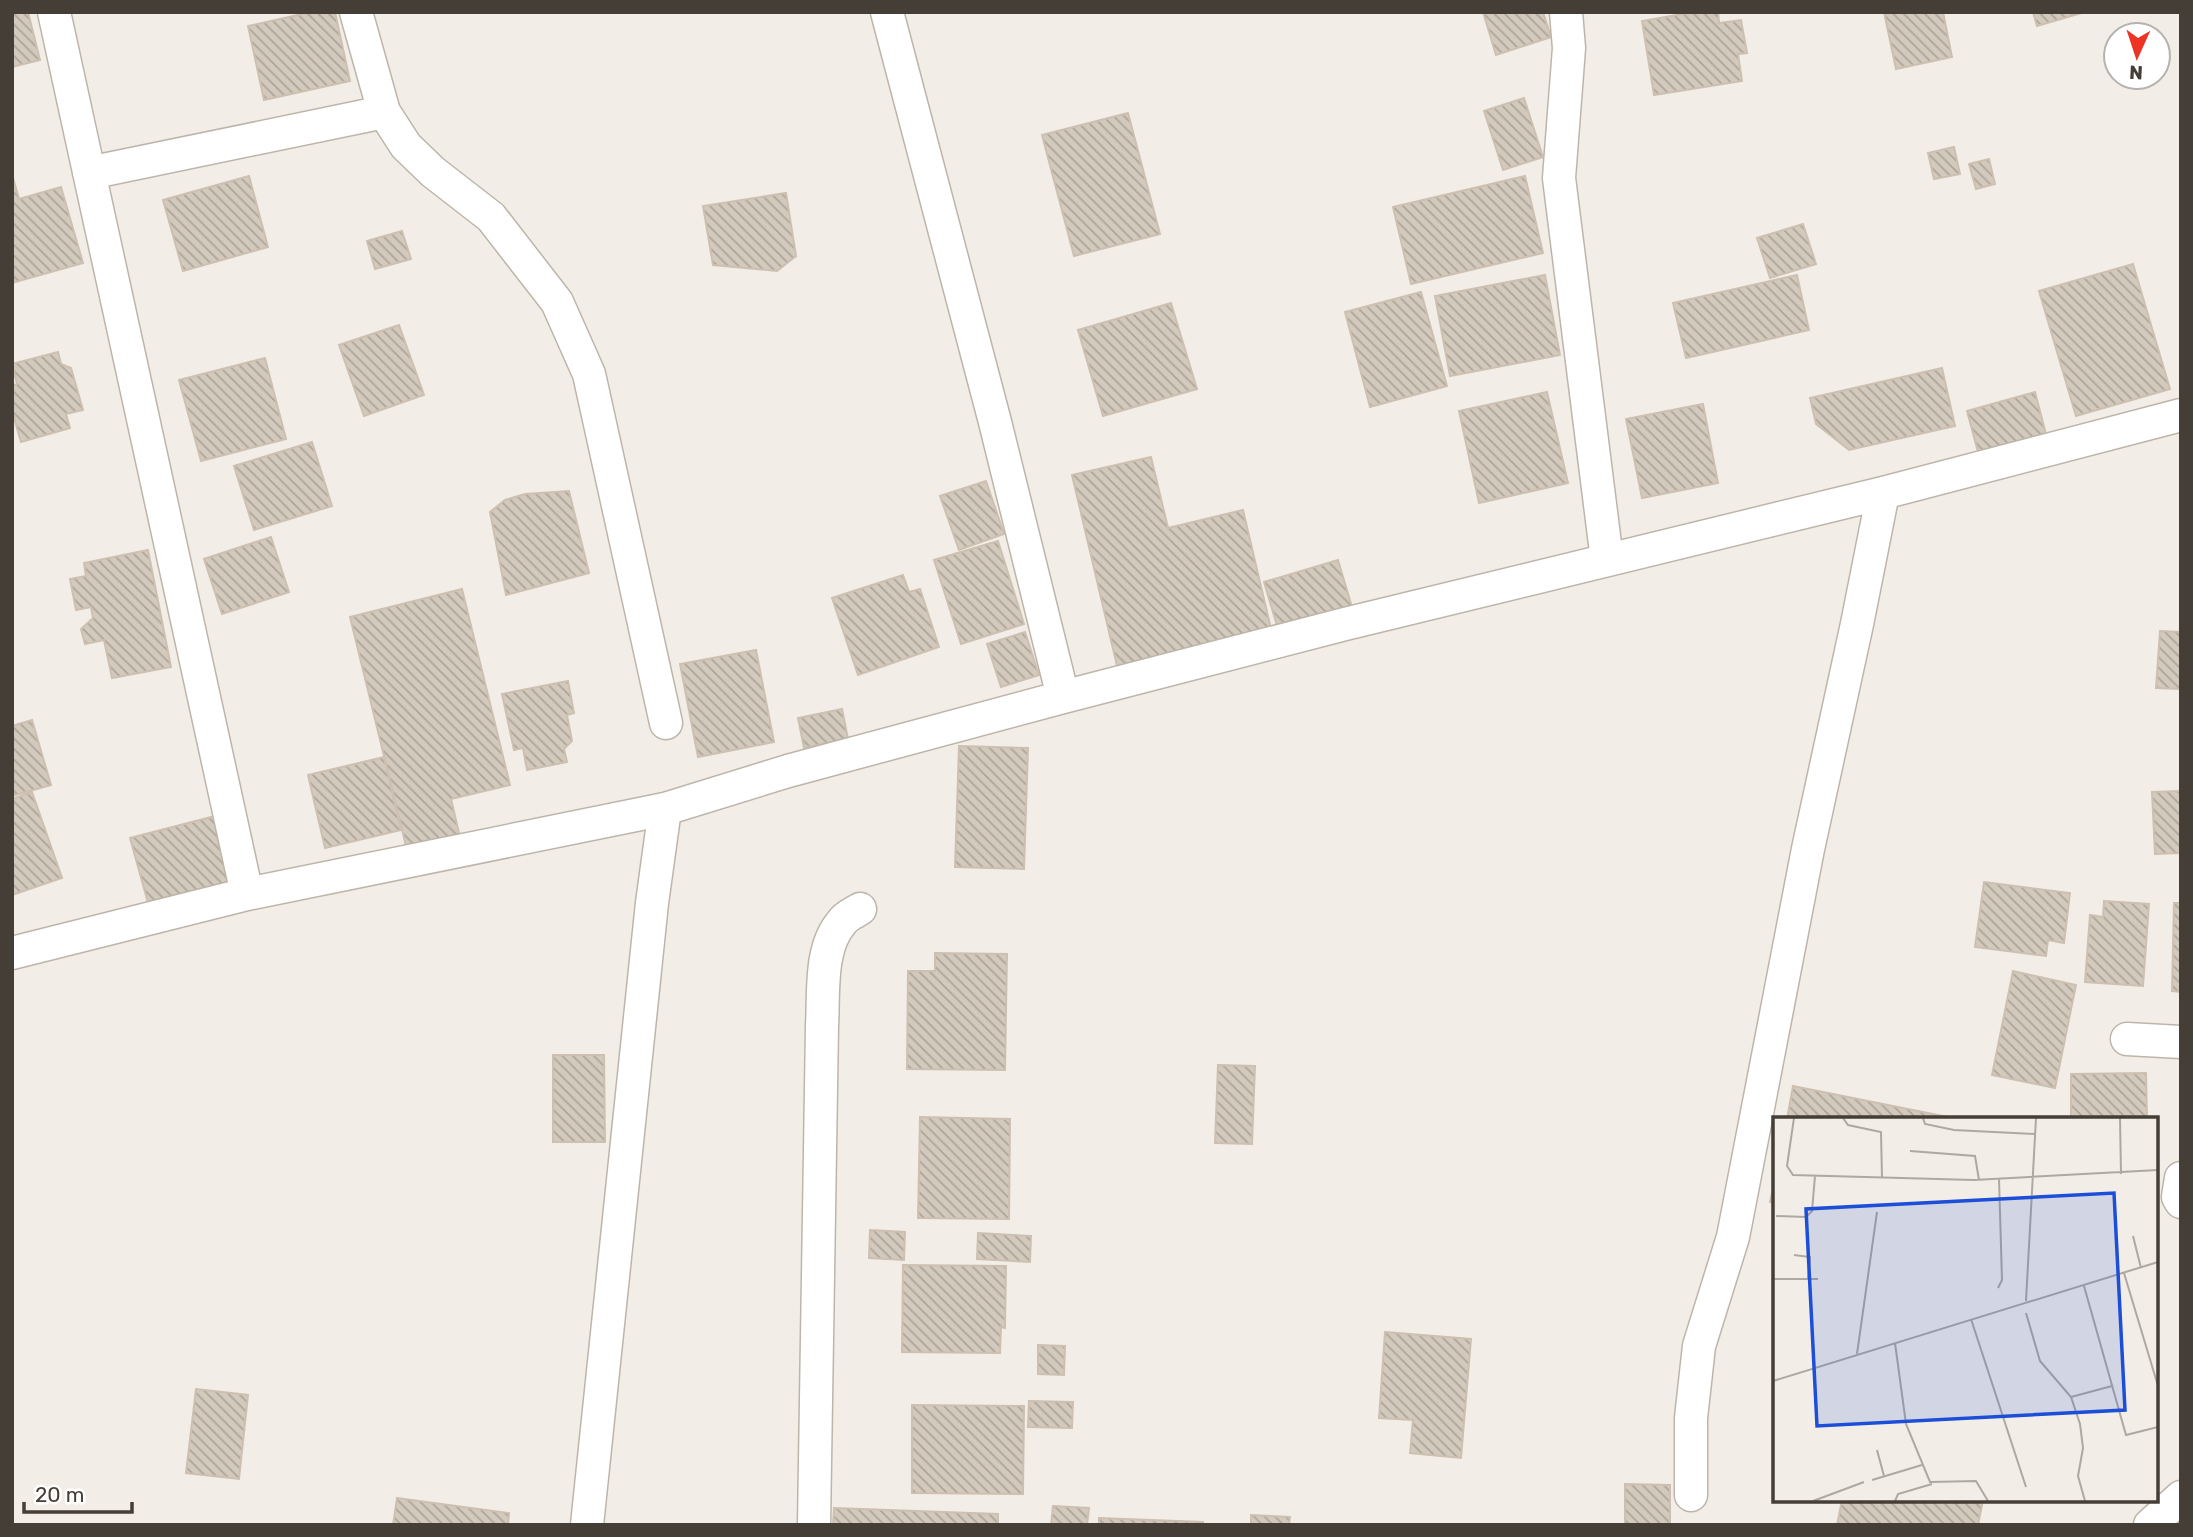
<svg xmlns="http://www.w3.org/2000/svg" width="2193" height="1537" viewBox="0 0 2193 1537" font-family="Rubik,sans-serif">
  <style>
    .building { fill: url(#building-back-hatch); stroke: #cec0b1; stroke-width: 2 }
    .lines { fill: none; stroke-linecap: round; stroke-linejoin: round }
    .street-casing { stroke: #bdb5aa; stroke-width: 35 }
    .street { stroke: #fff; stroke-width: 32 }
    .inset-road { fill: none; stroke: #ada8a0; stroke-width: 2 }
    .view { fill: #1d4ed8; fill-opacity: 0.15; stroke: #1d4ed8; stroke-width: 3.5 }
    .inset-edge { fill: none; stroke: #453e36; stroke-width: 3.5 }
  </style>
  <defs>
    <pattern id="building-back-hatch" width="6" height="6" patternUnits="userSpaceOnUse" patternTransform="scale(1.75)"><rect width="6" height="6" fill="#d3c9bd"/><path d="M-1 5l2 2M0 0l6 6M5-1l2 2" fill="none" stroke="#ada59a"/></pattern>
  </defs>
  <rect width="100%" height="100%" fill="#f2eee7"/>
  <!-- building -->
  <path class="building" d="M12,12H28L40,60L12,67Z
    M311,12H335L350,81L264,100L248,26Z
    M1483,12H1543L1551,37L1496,55Z
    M1694,12H1718L1719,23L1741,20L1747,53L1738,54L1742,81L1654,95L1642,21Z
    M1884,12H1943L1952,57L1896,69Z
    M2033,12H2085L2037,26Z
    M1524,98L1543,157L1503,170L1484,111Z
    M1128,113L1160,234L1074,256L1042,135Z
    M1954,147L1960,174L1934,179L1928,153Z
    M1989,159L1995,184L1976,189L1969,164Z
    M12,174L19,199L61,187L83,263L12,283Z
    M249,176L268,247L183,271L163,200Z
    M1525,176L1543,253L1411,284L1393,207Z
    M786,193L796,256L777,271L713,265L703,206Z
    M1803,224L1816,264L1770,278L1757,238Z
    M402,231L411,259L375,269L367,241Z
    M2133,264L2170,389L2076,416L2039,291Z
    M1545,275L1560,355L1450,376L1435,296Z
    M1797,275L1809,330L1686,358L1673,303Z
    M1421,292L1447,386L1370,407L1345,312Z
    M1171,303L1197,389L1103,416L1078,330Z
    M399,325L424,395L364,416L339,345Z
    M58,352L61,364L71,368L83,410L66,414L70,428L21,442L12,411V386L17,384L12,364Z
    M265,358L286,439L201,461L179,380Z
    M1942,368L1955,426L1849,450L1816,424L1810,398Z
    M1547,392L1568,483L1479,503L1459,411Z
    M2035,392L2046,434L1978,452L1967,411Z
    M1703,404L1718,483L1642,498L1626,419Z
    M312,442L332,506L254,530L234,466Z
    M1151,457L1168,528L1243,510L1272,633L1118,670L1072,475Z
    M986,481L1004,534L959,550L940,496Z
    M569,491L589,573L506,595L490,512L505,500L525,494Z
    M271,537L289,592L222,614L204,559Z
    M998,541L1024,624L961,644L934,560Z
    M148,550L171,667L112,678L104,640L85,644L81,629L93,618L91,607L76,610L70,579L86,576L84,563Z
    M1338,560L1352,607L1278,629L1264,582Z
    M903,575L909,592L920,589L939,647L858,675L832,598Z
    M462,589L510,785L451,799L460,837L407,850L350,617Z
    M2160,631L2181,632V689L2156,688Z
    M1025,632L1039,675L1001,687L987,644Z
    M756,650L774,742L698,757L680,664Z
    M568,681L574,713L567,715L572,741L564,749L567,762L527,770L523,748L514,750L502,694Z
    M842,709L848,739L804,748L798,718Z
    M32,720L51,785L12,796V726Z
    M959,746L1028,748L1024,869L955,867Z
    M384,757L401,830L325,848L308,775Z
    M2181,791V853L2155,854L2152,792Z
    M32,792L62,878L12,895V799Z
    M215,816L234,888L150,910L130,838Z
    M1984,882L2070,893L2064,943L2048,940L2046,956L1975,947Z
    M2104,901L2149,904L2143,986L2085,982L2090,915L2103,917Z
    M2174,903H2181V992L2172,991Z
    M935,953L1007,954L1005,1070L907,1069L908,971H935Z
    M2013,971L2076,985L2055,1088L1992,1075Z
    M553,1055H604L605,1142H553Z
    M1218,1065L1255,1066L1252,1144L1215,1143Z
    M2146,1073L2147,1119H2071V1074Z
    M1793,1086L1958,1119H1787Z
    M920,1117L1010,1119L1009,1219L918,1218Z
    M1775,1180V1203L1770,1202Z
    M870,1230L905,1232L904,1260L869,1258Z
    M978,1233L1031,1236L1030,1262L977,1259Z
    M903,1265L1006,1266L1005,1328L1001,1327L1000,1353L902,1352Z
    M1385,1332L1471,1339L1461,1458L1410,1453L1413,1420L1379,1418Z
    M1038,1345L1065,1346L1064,1375L1038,1374Z
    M196,1389L248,1395L239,1479L186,1473Z
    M1029,1401L1073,1402L1072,1428L1028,1427Z
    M912,1405L1024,1406L1023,1494L912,1493Z
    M1625,1484L1670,1485V1525H1625Z
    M397,1498L509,1513L508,1525H393Z
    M1842,1500H1983L1978,1525H1837Z
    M1053,1506L1089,1508L1087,1525H1051Z
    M834,1508L998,1514V1525H833Z
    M1251,1515L1290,1517L1289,1525H1251Z
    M1099,1518L1203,1522V1525H1099Z"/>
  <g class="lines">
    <defs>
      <path id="street" d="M54,12L247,894
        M356,12L384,112L406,146L433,172L491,217L557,302L589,374L666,723
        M887,12L995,422L1063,697
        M1566,12L1569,48L1559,178L1607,560
        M89,173L384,112
        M12,953L247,894L665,809L788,771L1063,697L1345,624L1883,493L2181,415
        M2127,1039L2181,1042
        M2181,1178L2178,1197L2181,1202
        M1691,1495V1418L1699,1346L1733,1237L1808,849L1857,624L1883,493
        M587,1525L652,903L665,809
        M814,1525L822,1026C824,993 819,948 842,922C846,916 854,913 860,909
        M2150,1525L2181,1497"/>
    </defs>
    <!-- street casing -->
    <use href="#street" class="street-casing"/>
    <!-- street -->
    <use href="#street" class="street"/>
  </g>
  <!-- overview -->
  <g transform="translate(1773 1117)">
    <rect width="385" height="385" fill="#f2eee7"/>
    <path class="inset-road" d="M21,1L14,49L20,58L201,63L385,53M70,1L75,8L108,15L109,61M150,1L152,7L181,13L262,17M347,1L348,57M137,34L202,39L206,63M0,96V130M3,99L33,100L39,94L42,59M360,119L368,151M21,138L37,140L35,162M351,156L385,269M0,162H45M311,169L353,318L385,310M225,171L229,163L226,62M253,184L263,1M253,196L267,244L298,280L307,307L310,331L305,359L312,384M198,202L253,370M122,226L133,307L157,365L203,364L215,384M84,237L104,95M0,264L385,145M298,280L339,269M104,333L111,359M99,363L149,348M40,384L91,365M122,384L125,377L159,367"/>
    <path class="view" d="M341,76L352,293L44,309L33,92Z"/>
    <rect width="385" height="385" class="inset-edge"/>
  </g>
  <!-- border -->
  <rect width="2193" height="1537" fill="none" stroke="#453e36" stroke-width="28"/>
  <!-- north arrow -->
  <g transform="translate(2137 56) rotate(183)"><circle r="33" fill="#ffffff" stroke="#b5b2af" stroke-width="2"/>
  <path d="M0-5L12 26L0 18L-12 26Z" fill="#ed3323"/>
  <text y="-10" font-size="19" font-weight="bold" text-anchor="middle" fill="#453e36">N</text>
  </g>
  <!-- scale -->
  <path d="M24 1502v10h108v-10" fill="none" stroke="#453e36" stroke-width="3.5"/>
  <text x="35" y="1502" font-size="21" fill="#453e36" stroke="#ffffff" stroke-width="5" paint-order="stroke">20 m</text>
</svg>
